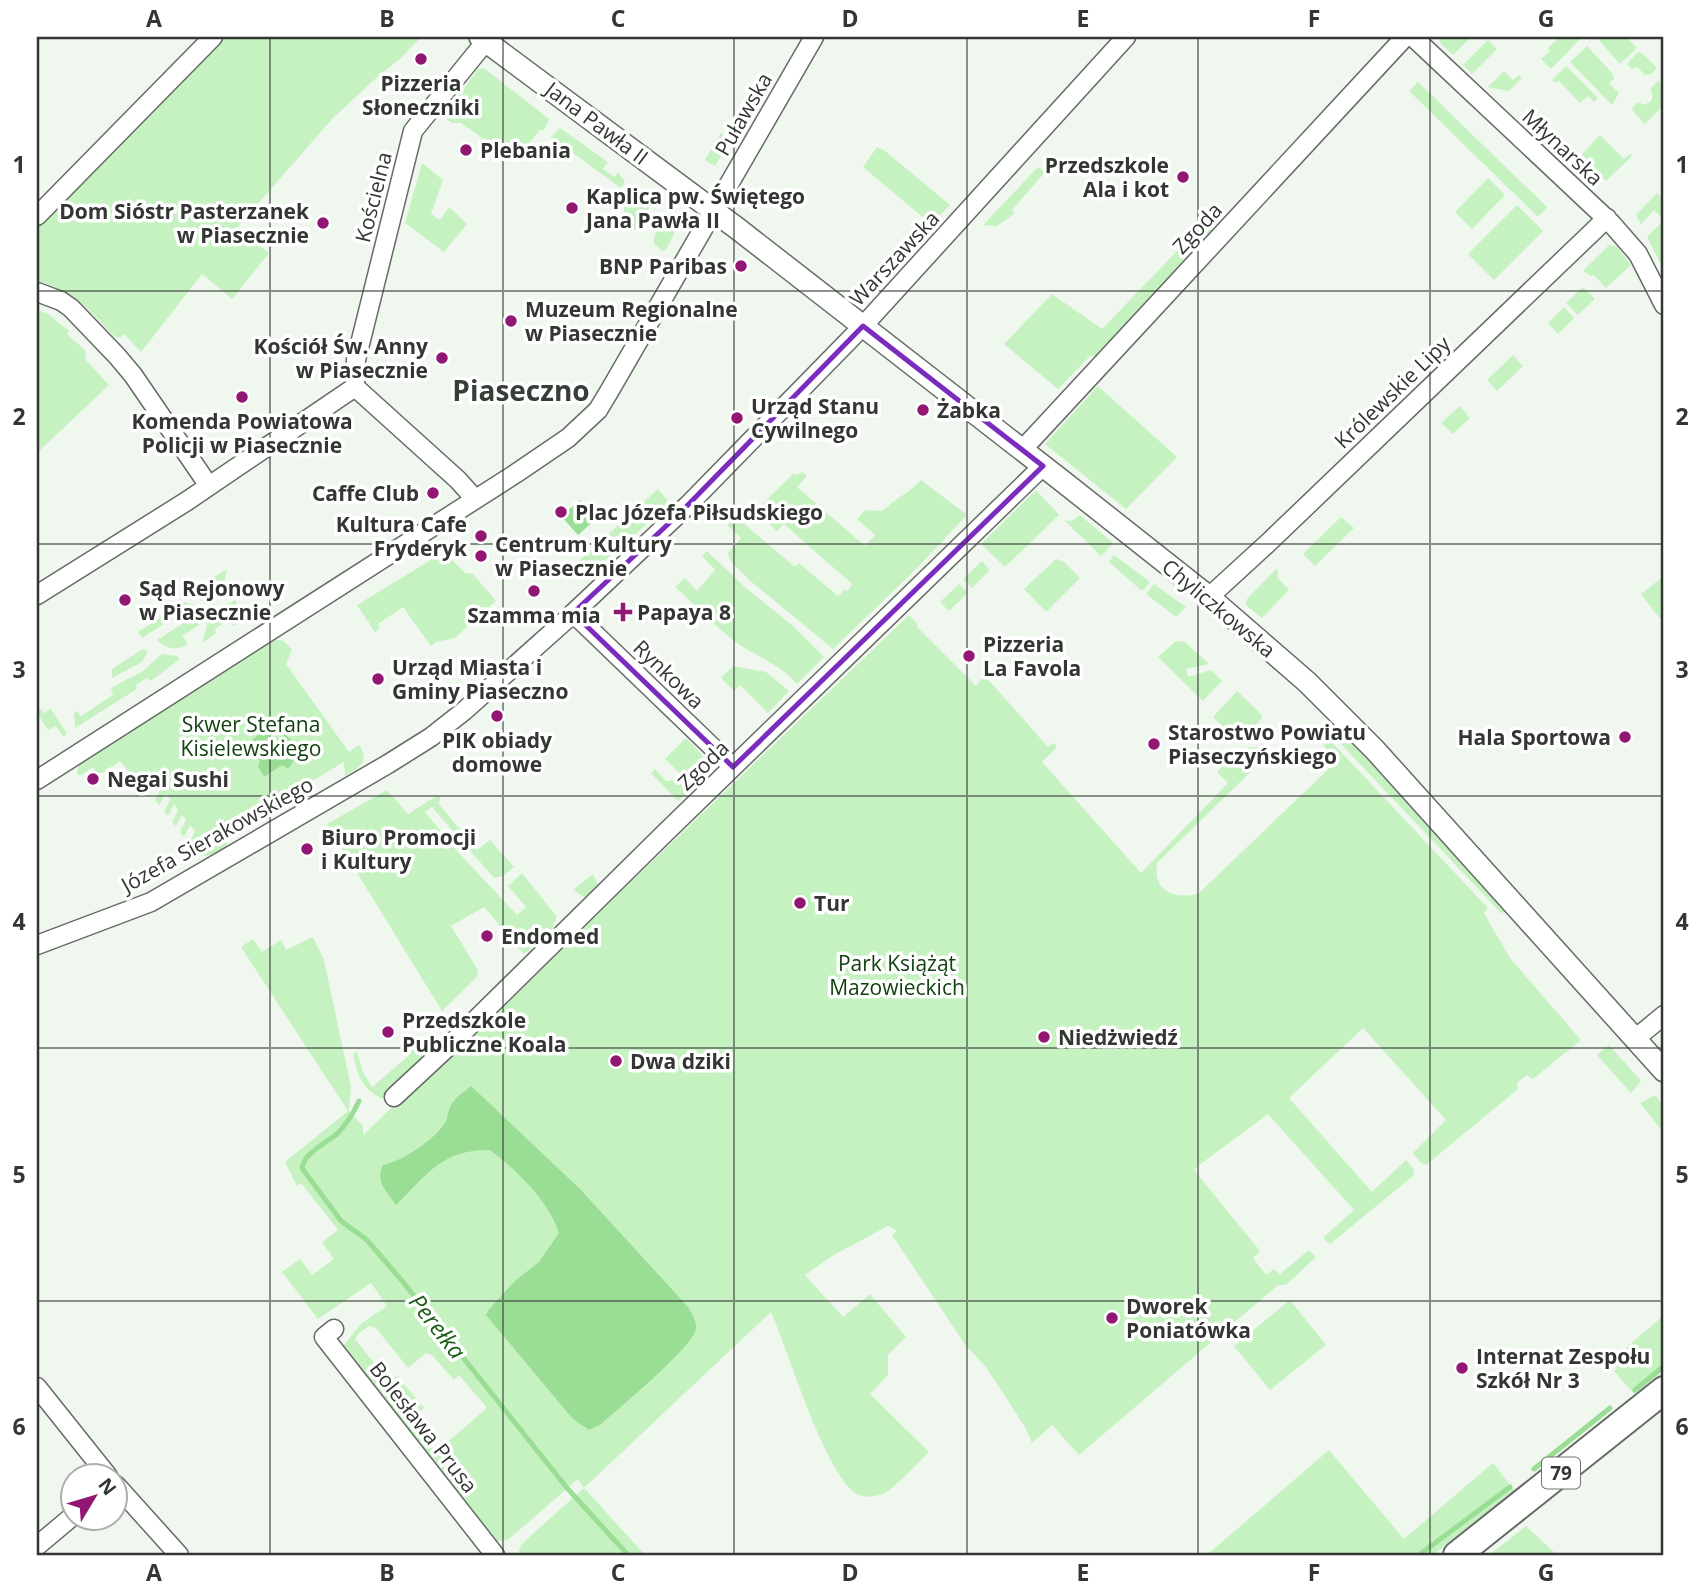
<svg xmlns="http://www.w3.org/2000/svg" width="1701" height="1592" viewBox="0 0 1701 1592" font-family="'Open Sans',sans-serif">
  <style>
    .green { fill: #c5f2c0; fill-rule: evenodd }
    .water { fill: #9add94 }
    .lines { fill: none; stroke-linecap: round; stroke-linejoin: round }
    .stream { stroke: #9add94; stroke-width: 5 }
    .minor-casing { stroke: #656b65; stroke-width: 21 }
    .tertiary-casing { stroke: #656b65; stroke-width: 24 }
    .primary-casing { stroke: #656b65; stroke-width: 30 }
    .minor { stroke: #fff; stroke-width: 18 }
    .tertiary { stroke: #fff; stroke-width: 21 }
    .primary { stroke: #fff; stroke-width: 26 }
    .marked { fill: none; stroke: #7b2cbf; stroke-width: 5; stroke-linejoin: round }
    .grid { fill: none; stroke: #333633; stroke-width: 2; stroke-opacity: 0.55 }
    .poi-dot { fill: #921773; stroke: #fff; stroke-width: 2.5 }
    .labels { text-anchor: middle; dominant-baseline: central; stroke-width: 7; stroke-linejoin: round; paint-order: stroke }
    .shield { fill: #fff; stroke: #707270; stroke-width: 2 }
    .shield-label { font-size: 19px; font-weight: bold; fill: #333633 }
    .poi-label { font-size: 21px; font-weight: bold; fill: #333633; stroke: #fff; text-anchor: start }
    .street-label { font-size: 21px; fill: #333633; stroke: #fff }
    .park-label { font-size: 21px; fill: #144111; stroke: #fff }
    .water-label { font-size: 23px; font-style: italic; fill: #1a5c16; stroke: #fff }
    .district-label { font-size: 28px; font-weight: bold; fill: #373d37; stroke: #fff }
    .neatline { fill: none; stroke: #333633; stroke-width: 2.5 }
    .grid-label { font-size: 23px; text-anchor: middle; font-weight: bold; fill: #333633 }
  </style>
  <rect width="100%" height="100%" fill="#f0f7ef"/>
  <!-- green -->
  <path class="green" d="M222,37H421L402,57L374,80L332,119L237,228L269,253L232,299L202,274L141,352L124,334L119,338L114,336C91,311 71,289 37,281V225Z
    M1441,37H1471L1453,55L1440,43Z
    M1564,37L1581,38L1551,69L1541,59L1550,51L1548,48L1559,38L1561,39Z
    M1596,37H1626L1637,48L1620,64Z
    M1488,40L1497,49L1472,74L1463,65Z
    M1587,46L1613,74L1614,79L1609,83L1619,93L1612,105L1570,62Z
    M1638,52L1642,53L1657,68L1651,74L1645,75L1637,67L1632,69L1627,64Z
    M1566,66L1598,98L1594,102L1588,96L1580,103L1559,81L1556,83L1552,80Z
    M484,68L549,119L544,130H540L515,161L461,123H452L444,117L478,69Z
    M1504,71L1513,80L1519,75L1522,78L1509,91L1488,87Z
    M1658,81L1664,86V105L1645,124L1631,109L1638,102L1645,105L1651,101L1653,95L1650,89Z
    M1418,82L1547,207L1538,217L1409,91Z
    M733,122L739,125L715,166L705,160L721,133L726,136Z
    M560,128L608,162L603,169L615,177L618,172L625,182L621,188L551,137Z
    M1600,135L1624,159L1630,154L1632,156L1606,181L1582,158V154Z
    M877,147L885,151L950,205L931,224L863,167Z
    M422,163L443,180L431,214L440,220L449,207L467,224L444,252L405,223Z
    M1038,167L1045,172L1012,210L1015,213L997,226L983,225Z
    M1488,178L1505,195L1472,229L1455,212Z
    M634,192C653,202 653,217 635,230C625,224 621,207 626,196L628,197Z
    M1657,193L1664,200V271L1647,237L1664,220L1654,210L1641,224L1636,215Z
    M1517,205L1543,231L1494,280L1468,254Z
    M669,219L676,224L677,228L666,249L662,251L654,244V238L660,223Z
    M1206,221L1212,225L1214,231L1102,353L1097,356H1090L1058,389L1004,344L1052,294L1102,329Z
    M1609,245L1617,247L1631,265L1606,288L1594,275L1591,276L1583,271Z
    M1583,287L1595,299L1578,315L1566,303Z
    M1564,307L1574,318L1558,334L1548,323Z
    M37,310L47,313L69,331L67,334L85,350L86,360L109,385L37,453Z
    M1513,355L1523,366L1497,391L1487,380Z
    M1098,386L1177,457L1126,509L1045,444Z
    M1460,406L1470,418L1453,434L1441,423Z
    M803,472L807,476L797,487L865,546L875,535L857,519L865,510L882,511C895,499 909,493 921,480L967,515L915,570L833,649L748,579L730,560L728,553L741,538L727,525L739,514L745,519L742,522L795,567L799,563L838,596L845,589L848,591L852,584L784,524L777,531L755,511L794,473L796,475Z
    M658,489L667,500L668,505L584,580L572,567Z
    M1036,490L1059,515L1005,567L981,544Z
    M1080,515L1113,543L1101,556L1064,520L1072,521Z
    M1341,517L1354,528L1315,566L1303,554Z
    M707,551L746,588L793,626L824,657L797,684C779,663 754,656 733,640C713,624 695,605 675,587L685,578L697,591L715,570L702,556Z
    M444,552L465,573L473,574L496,601L455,638L436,642L431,646L403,607L378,624L380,628L375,632L357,605Z
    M1114,555L1150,582L1142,591L1109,562Z
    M1056,559L1063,561L1080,578L1046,612L1024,589Z
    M982,561L990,570L972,588L963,579Z
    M1277,568L1278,578L1289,590L1262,618L1246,605L1247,599Z
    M227,569L223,587L202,601L189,593Z
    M1664,576V624L1641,594Z
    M959,584L968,593L949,611L940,602Z
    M1154,584L1186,607L1176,617L1146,594Z
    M235,600L245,618L233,626L228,620L215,629L216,633L202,643L207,626L205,609L214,603L218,610Z
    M184,602L194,605L142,638L138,632Z
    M198,614L199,625L182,636L188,644C177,651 166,649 157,640Z
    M909,615L918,624L916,626L976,686L984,675L1048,747L1053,743L1056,745V748L1042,762L1141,873L1228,783L1217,772C1229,759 1237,747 1257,747L1267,756L1157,863C1153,892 1174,899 1198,894L1338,760L1324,746L1323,739L1326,736L1488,908L1484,913L1510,958L1581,1040L1533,1079L1527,1075L1517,1083L1518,1089L1426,1165L1421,1163L1413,1153L1446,1120L1363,1028L1289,1098L1372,1192L1406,1160L1414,1169L1413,1176L1330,1244L1323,1238L1354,1210L1268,1114L1199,1165L1194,1170L1260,1251L1253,1258L1266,1275L1274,1269L1280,1274L1309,1250L1316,1257L1286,1285H1278L1079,1455L1052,1425L1032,1443L1025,1427L986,1367L966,1346L892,1235L897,1231L888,1226L832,1256L805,1275L843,1317L870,1294L906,1337L888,1355V1375L870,1394L929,1452C918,1462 897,1486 885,1493C879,1496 866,1498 859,1495C827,1482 787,1347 771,1312L584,1488L645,1555H518L521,1545L527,1539L584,1488L578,1479L509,1539L497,1541L342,1347L361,1324L387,1306L371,1283L318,1319L282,1272L300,1259L312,1275L334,1259L322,1242L338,1230L301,1183L297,1186L285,1162L348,1111L241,947L253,939L262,952L281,940L286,950L313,937L324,960L351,1087L349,1111L363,1126V1135L418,1083L434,1071ZM369,1326L376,1328L408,1368L426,1353L432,1355L454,1380L459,1375L487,1408L435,1453L411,1421L424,1408L397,1376L389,1382L355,1339L359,1333Z
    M274,639L284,641L292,650L286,664L349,752L359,745C371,761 358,768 345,776L344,762L226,832L227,847C208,857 204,861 189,844L195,831L190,825L184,837L180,832L186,820L182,815L176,826L172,822L178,810L174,804L168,816L164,812L170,799L166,794L159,805L155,800L161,788L156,782L150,794L140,781V773L137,781L120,761L102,773L96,772L93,767L79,776L77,773L79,762Z
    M1176,641L1185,642L1209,664L1186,669L1188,677L1211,670L1222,681L1203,701L1158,657Z
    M143,649L148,652L142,662L112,678V669Z
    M162,654L177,656L180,659L151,681L147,678L136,685L137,689L75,728L74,713L77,711L81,716L113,695L111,688L143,671Z
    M733,666L766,672L789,691L768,713L740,685L734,691L721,678Z
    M1237,691L1261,714L1262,718L1246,736L1235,726L1230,733L1213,717Z
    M37,709H41L44,713L51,709L67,734L63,737L56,726L48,730L40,717L37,718Z
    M1323,725L1337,726L1505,912L1501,913Z
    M686,738C705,757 714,764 693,786L665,759Z
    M655,769L666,781L677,780L688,792L678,801L651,773Z
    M387,790L408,814L438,795L441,799L438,803L458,827L465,831L463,834L477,850L490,840L514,867L503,876L494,878L432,807L425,812L458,852L517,915L526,907L508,886L522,873L557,917L549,935L524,954L484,907L451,926L478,970L477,977L442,1011L327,824Z
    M593,874L598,885L588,897H584L573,890Z
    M417,1044L426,1060L388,1097L383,1099C361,1089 358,1075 353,1054L357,1052L363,1072L372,1087L406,1058Z
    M1609,1045L1641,1081L1631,1093L1597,1055Z
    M1653,1096H1656L1664,1108V1133L1640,1103Z
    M1290,1300L1326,1345L1270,1390L1234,1346Z
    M1664,1315V1370L1634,1394L1614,1371L1617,1368L1612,1360Z
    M1329,1450L1404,1539L1493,1463L1514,1490L1433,1555H1207Z
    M1526,1526L1557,1555H1489Z"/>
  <!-- water -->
  <path class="water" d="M580,500L597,518L578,535L561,516Z
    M260,734H267L276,741L285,734L297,746L293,762L288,769L282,765L264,777L258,766L260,760C247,753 247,741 260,734Z
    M471,1086L580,1189L689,1308C692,1315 697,1322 696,1329C693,1347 617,1410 600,1425L589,1430L573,1419L486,1315L489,1309L515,1281L539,1262L559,1233C549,1201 516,1170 490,1150C441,1150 429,1173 396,1205C386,1191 375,1181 383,1165C403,1161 436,1139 446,1121C447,1119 448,1112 449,1110C452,1099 463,1093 471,1086Z"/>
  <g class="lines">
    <!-- stream -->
    <path class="stream" d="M359,1101C353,1114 347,1124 337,1134C326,1143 304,1153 302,1168L341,1221L367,1240L403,1282L567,1488L628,1555
      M1635,1390L1664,1366
      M1534,1469L1610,1408
      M1419,1555L1510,1487"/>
    <defs>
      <path id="minor" d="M1413,37L1611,223L1638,254L1664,305
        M37,216L213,37
        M37,292L61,301L71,308L117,356L133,375L209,486
        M1022,450L1405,37
        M475,499L458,480L355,387L356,360L413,131L486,41
        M37,595L187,501L355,387
        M1209,597L1268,543L1607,218
        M573,613L733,767
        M37,780L515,474L568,438L598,410L610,390L814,37
        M37,945L151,902L388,764L431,737L464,711L567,619L689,504L863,326L1126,37
        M1635,1039L1664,1015
        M394,1097L451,1044L665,833L1043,466
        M334,1329L324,1337L495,1555
        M37,1387L108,1476
        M116,1485L179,1555
        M37,1546L74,1515"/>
      <path id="tertiary" d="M480,37L738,229L1061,480L1209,597L1307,682L1375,750L1664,1071"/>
      <path id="primary" d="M1457,1555L1664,1390"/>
    </defs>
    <!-- minor casing -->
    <use href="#minor" class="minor-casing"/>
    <!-- tertiary casing -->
    <use href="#tertiary" class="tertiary-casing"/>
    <!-- primary casing -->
    <use href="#primary" class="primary-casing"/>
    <!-- minor -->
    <use href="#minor" class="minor"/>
    <!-- tertiary -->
    <use href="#tertiary" class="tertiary"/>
    <!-- primary -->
    <use href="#primary" class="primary"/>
  </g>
  <!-- marked area -->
  <path class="marked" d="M863,326L1043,466L733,767L573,613L680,513Z"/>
  <!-- grid -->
  <path class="grid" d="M270,37V1555M503,37V1555M734,37V1555M967,37V1555M1198,37V1555M1430,37V1555M37,291H1664M37,544H1664M37,796H1664M37,1048H1664M37,1301H1664"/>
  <!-- markers -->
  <g class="poi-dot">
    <circle cx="421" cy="59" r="7"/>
    <circle cx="466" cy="150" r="7"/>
    <circle cx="1183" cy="177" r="7"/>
    <circle cx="572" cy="208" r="7"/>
    <circle cx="323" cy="223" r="7"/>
    <circle cx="741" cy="266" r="7"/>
    <circle cx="511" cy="321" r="7"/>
    <circle cx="442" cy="358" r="7"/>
    <circle cx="242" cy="397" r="7"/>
    <circle cx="923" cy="410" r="7"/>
    <circle cx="737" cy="418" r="7"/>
    <circle cx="433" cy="493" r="7"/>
    <circle cx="561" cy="512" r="7"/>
    <circle cx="481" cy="536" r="7"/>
    <circle cx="481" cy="556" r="7"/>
    <circle cx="534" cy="591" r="7"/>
    <circle cx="125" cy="600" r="7"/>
    <path d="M619.5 601.5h7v7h7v7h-7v7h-7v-7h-7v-7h7z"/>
    <circle cx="969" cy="656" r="7"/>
    <circle cx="378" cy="679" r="7"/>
    <circle cx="497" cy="716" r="7"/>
    <circle cx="1625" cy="737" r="7"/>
    <circle cx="1154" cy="744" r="7"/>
    <circle cx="93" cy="779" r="7"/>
    <circle cx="307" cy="849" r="7"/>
    <circle cx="800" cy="903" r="7"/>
    <circle cx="487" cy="936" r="7"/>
    <circle cx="388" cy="1032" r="7"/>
    <circle cx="1044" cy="1037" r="7"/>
    <circle cx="616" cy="1061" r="7"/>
    <circle cx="1112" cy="1318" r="7"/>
    <circle cx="1462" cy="1368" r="7"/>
  </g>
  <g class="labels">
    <!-- shield labels -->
    <rect class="shield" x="1542" y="1457.5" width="38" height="31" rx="5"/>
    <g class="shield-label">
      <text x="1561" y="1473">79</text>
    </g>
    <!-- poi labels -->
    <g class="poi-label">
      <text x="421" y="83" text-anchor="middle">Pizzeria<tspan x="421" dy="24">Słoneczniki</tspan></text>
      <text x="480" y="150">Plebania</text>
      <text x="1169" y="165" text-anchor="end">Przedszkole<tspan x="1169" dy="24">Ala i kot</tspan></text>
      <text x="586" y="196">Kaplica pw. Świętego<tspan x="586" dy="24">Jana Pawła II</tspan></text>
      <text x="309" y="211" text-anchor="end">Dom Sióstr Pasterzanek<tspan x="309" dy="24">w Piasecznie</tspan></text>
      <text x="727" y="266" text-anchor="end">BNP Paribas</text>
      <text x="525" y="309">Muzeum Regionalne<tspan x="525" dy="24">w Piasecznie</tspan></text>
      <text x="428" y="346" text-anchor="end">Kościół Św. Anny<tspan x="428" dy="24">w Piasecznie</tspan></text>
      <text x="751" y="406">Urząd Stanu<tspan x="751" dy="24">Cywilnego</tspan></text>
      <text x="937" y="410">Żabka</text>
      <text x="242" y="421" text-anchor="middle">Komenda Powiatowa<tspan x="242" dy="24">Policji w Piasecznie</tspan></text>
      <text x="419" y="493" text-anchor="end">Caffe Club</text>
      <text x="575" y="512">Plac Józefa Piłsudskiego</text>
      <text x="467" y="524" text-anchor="end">Kultura Cafe<tspan x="467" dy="24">Fryderyk</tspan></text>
      <text x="495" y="544">Centrum Kultury<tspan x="495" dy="24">w Piasecznie</tspan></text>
      <text x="139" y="588">Sąd Rejonowy<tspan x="139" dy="24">w Piasecznie</tspan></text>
      <text x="637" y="612">Papaya 8</text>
      <text x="534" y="615" text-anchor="middle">Szamma mia</text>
      <text x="983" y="644">Pizzeria<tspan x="983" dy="24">La Favola</tspan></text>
      <text x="392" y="667">Urząd Miasta i<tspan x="392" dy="24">Gminy Piaseczno</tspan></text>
      <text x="1168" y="732">Starostwo Powiatu<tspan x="1168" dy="24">Piaseczyńskiego</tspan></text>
      <text x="1611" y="737" text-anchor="end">Hala Sportowa</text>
      <text x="497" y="740" text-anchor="middle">PIK obiady<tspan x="497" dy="24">domowe</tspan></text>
      <text x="107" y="779">Negai Sushi</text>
      <text x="321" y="837">Biuro Promocji<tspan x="321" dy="24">i Kultury</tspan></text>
      <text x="814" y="903">Tur</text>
      <text x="501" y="936">Endomed</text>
      <text x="402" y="1020">Przedszkole<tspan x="402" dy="24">Publiczne Koala</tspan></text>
      <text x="1058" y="1037">Niedżwiedź</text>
      <text x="630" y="1061">Dwa dziki</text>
      <text x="1126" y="1306">Dworek<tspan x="1126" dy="24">Poniatówka</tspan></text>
      <text x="1476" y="1356">Internat Zespołu<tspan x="1476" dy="24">Szkół Nr 3</tspan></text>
    </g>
    <!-- street labels -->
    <g class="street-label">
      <text transform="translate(743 114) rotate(-60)">Puławska</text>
      <text transform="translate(597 123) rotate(37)">Jana Pawła II</text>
      <text transform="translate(1563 147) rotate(43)">Młynarska</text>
      <text transform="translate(373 197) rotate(-76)">Kościelna</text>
      <text transform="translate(1197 228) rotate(-47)">Zgoda</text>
      <text transform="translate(894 258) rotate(-47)">Warszawska</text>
      <text transform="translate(1392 392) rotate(-44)">Królewskie Lipy</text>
      <text transform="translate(1219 608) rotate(40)">Chyliczkowska</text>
      <text transform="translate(669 674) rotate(44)">Rynkowa</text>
      <text transform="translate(703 765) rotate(-44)">Zgoda</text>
      <text transform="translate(217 834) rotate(-29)">Józefa Sierakowskiego</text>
      <text transform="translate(424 1427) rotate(52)">Bolesława Prusa</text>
    </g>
    <!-- park labels -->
    <g class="park-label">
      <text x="251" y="724">Skwer Stefana<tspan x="251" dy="24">Kisielewskiego</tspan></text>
      <text x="897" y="963">Park Książąt<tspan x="897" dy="24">Mazowieckich</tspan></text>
    </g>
    <!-- water labels -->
    <g class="water-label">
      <text transform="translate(438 1326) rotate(52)">Perełka</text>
    </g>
    <!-- district labels -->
    <g class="district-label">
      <text x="521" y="390">Piaseczno</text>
    </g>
  </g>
  <!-- border -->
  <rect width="1701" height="1592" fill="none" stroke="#ffffff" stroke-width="77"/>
  <!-- north arrow -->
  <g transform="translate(94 1497) rotate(52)"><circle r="33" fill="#ffffff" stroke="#adafad" stroke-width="2"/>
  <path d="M0-5L12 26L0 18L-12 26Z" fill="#921773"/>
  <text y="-10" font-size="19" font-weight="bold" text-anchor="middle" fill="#333633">N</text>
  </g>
  <rect x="38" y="38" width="1624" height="1516" class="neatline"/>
  <g class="grid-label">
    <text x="154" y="27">A</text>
    <text x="387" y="27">B</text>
    <text x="618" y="27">C</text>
    <text x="850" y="27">D</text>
    <text x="1083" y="27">E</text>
    <text x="1314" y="27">F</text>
    <text x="1546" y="27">G</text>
    <text x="19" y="173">1</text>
    <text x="1682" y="173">1</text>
    <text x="19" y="425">2</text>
    <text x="1682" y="425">2</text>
    <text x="19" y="678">3</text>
    <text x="1682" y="678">3</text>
    <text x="19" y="930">4</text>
    <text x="1682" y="930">4</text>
    <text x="19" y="1183">5</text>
    <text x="1682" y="1183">5</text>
    <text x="19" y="1435">6</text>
    <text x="1682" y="1435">6</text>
    <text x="154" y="1581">A</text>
    <text x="387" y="1581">B</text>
    <text x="618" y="1581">C</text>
    <text x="850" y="1581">D</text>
    <text x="1083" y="1581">E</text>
    <text x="1314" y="1581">F</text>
    <text x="1546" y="1581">G</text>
  </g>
</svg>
